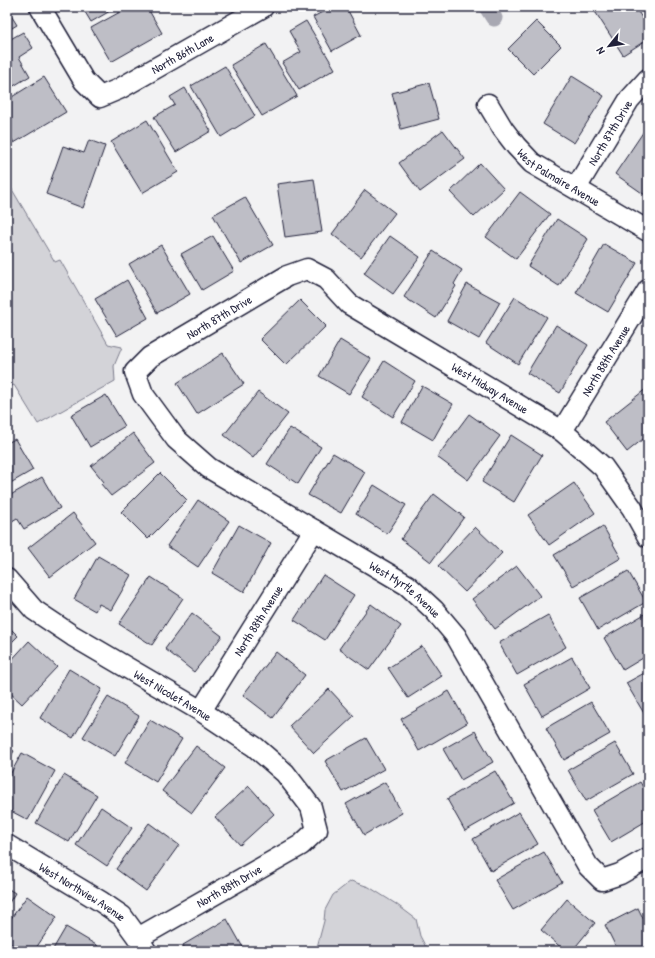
<svg xmlns="http://www.w3.org/2000/svg" width="655" height="958" viewBox="0 0 655 958" font-family="'Patrick Hand',sans-serif">
  <style>
    .green { fill: #d3d3d8; stroke: #7a7a8a }
    .lines { fill: none; stroke-linecap: round; stroke-linejoin: round }
    .canal { stroke: #a8a8b2; stroke-width: 17 }
    .building { fill: #bebec6; stroke: #22223b }
    .street-casing { stroke: #22223b; stroke-width: 23 }
    .street { stroke: #fff; stroke-width: 20 }
    .labels { text-anchor: middle; dominant-baseline: central; stroke-width: 3.5; stroke-linejoin: round; paint-order: stroke }
    .street-label { font-size: 12px; fill: #22223b; stroke: #fff }
  </style>
  <rect width="100%" height="100%" fill="#f2f2f3"/>
  <filter id="ink" filterUnits="userSpaceOnUse"><feTurbulence type="fractalNoise" baseFrequency=".025" numOctaves="2"/><feDisplacementMap in="SourceGraphic" scale="8" xChannelSelector="R" yChannelSelector="G"/><feConvolveMatrix kernelMatrix="1 2 1 2 8 2 1 2 1" color-interpolation-filters="sRGB"/></filter>
  <g filter="url(#ink)">
    <!-- green -->
    <path class="green" d="M7,181L55,262L60,260L108,344L122,347L114,366L115,381L38,424L14,385L7,388Z
      M351,881L369,887L396,904L416,919L420,936L428,951H316L324,921L325,910L333,895Z"/>
    <g class="lines">
      <!-- canal -->
      <path class="canal" d="M487,7L494,18"/>
    </g>
    <!-- building -->
    <path class="building" d="M82,7H117L91,22Z
      M129,7H147L162,33L111,62L91,28Z
      M327,7H346L361,35L332,51L313,17L328,9Z
      M598,7H635L648,27V39L623,55L594,10Z
      M7,9L17,25L7,31Z
      M306,21L335,69L299,90L282,63L301,52L289,31Z
      M536,21L561,46L533,74L508,49Z
      M23,32L33,48L19,57L30,76L7,90V41Z
      M266,44L297,96L262,116L231,65Z
      M225,66L255,116L221,137L191,86Z
      M572,76L604,96L574,143L543,124Z
      M44,77L66,112L14,143L7,131V100Z
      M429,83L439,119L401,129L392,93Z
      M185,88L211,131L176,152L154,117L175,105L170,97Z
      M147,120L178,172L142,193L111,142Z
      M646,128L648,129V191L645,195L615,174Z
      M443,130L465,159L420,192L399,163Z
      M89,140L105,146L83,208L46,194L63,146L84,153Z
      M480,163L504,189L474,217L450,192Z
      M314,179L322,232L285,237L277,184Z
      M365,190L395,213L361,257L332,234Z
      M520,192L550,214L516,259L486,237Z
      M245,197L273,245L241,263L213,215Z
      M557,219L588,239L559,286L528,266Z
      M213,236L234,271L202,290L181,254Z
      M390,236L420,257L393,294L364,273Z
      M604,244L637,263L608,312L576,293Z
      M161,245L190,294L157,313L129,264Z
      M433,251L462,270L454,284L456,286L436,318L404,297Z
      M127,280L148,318L117,336L95,299Z
      M467,284L500,302L479,339L447,321Z
      M515,297L547,317L518,364L486,343Z
      M300,300L326,326L286,365L260,339Z
      M556,325L588,345L560,393L527,373Z
      M340,340L371,359L349,394L319,376Z
      M223,353L244,384L197,414L177,383Z
      M384,361L415,381L393,417L362,397Z
      M422,386L453,404L433,440L402,422Z
      M647,388L648,389V435L627,452L604,422Z
      M258,392L288,414L253,458L224,435Z
      M106,395L125,426L90,447L71,415Z
      M469,414L500,436L468,480L437,457Z
      M290,428L321,447L298,484L267,464Z
      M133,433L155,463L111,496L101,484L104,482L91,466Z
      M511,435L542,455L514,502L482,482Z
      M15,439L33,470L7,485V443Z
      M333,453L365,472L341,513L308,495Z
      M648,462V474L643,465Z
      M160,473L187,500L148,539L121,512Z
      M42,477L60,508L24,529L17,518L9,523L7,521V497Z
      M574,483L595,513L549,545L528,515Z
      M374,485L406,505L387,534L356,514Z
      M434,494L464,517L431,562L401,539Z
      M198,500L229,521L198,567L167,546Z
      M73,513L95,542L50,577L28,548Z
      M239,525L271,543L244,592L212,573Z
      M603,526L621,558L573,586L554,555Z
      M475,527L502,553L465,592L438,566Z
      M98,556L131,575L111,610L99,604L95,611L74,599Z
      M517,566L540,596L495,629L472,599Z
      M628,571L646,602L598,630L580,598Z
      M323,575L354,595L325,640L294,620Z
      M151,577L183,598L152,645L119,624Z
      M371,604L401,626L369,670L339,649Z
      M648,612V655L623,670L604,638Z
      M192,613L222,636L194,672L165,649Z
      M548,615L566,647L517,675L499,643Z
      M7,625L18,636L7,647Z
      M29,641L57,667L22,704L7,690V665Z
      M422,646L442,676L408,698L388,668Z
      M276,652L305,675L273,718L243,695Z
      M572,657L590,688L542,716L524,684Z
      M69,669L102,689L73,738L40,718Z
      M648,671V713L645,715L626,683Z
      M329,689L354,716L314,753L289,726Z
      M449,691L467,723L419,751L401,719Z
      M108,697L139,716L115,756L83,737Z
      M591,702L610,734L564,760L546,728Z
      M150,720L182,739L156,782L125,763Z
      M475,731L493,762L461,780L443,749Z
      M366,738L384,769L343,792L325,761Z
      M615,743L633,774L586,801L568,770Z
      M196,746L225,768L192,813L162,791Z
      M7,747L14,751L7,763Z
      M22,753L55,771L28,820L7,809V780Z
      M495,771L514,803L465,831L447,799Z
      M64,775L97,795L69,842L36,823Z
      M385,782L402,813L364,835L346,804Z
      M640,782L648,795V820L611,842L592,810Z
      M249,786L274,814L240,845L215,817Z
      M101,807L132,828L107,866L76,845Z
      M519,812L538,844L491,871L473,839Z
      M149,823L179,845L146,891L116,869Z
      M544,852L562,882L513,910L495,880Z
      M7,888L15,893L7,906Z
      M27,896L57,917L34,951H20L7,941V924Z
      M567,899L595,923L572,951H565L541,930Z
      M638,908L648,928V951H618L605,925Z
      M227,919L245,951H186L183,945Z
      M66,927L98,946L95,951H52Z"/>
    <g class="lines">
      <defs>
        <g id="street">
          <path id="s1" d="M40,7L84,81L100,97L119,89L263,7"/>
          <path id="s2" d="M488,104L503,129L516,146L532,163L648,231"/>
          <path id="s3" d="M576,188L629,100L648,79"/>
          <path id="s4" d="M562,431L648,290"/>
          <path id="s5" d="M648,537L632,508L603,467L562,431L349,304L326,279L307,269L287,276L150,357L135,372L143,394L176,439L209,468L407,585L434,610L456,636L588,866L602,880L620,874L648,858"/>
          <path id="s6" d="M7,579L34,610L73,636L201,711L255,747L285,773L311,807L317,830L301,845L138,938"/>
          <path id="s7" d="M201,711L314,530"/>
          <path id="s8" d="M7,845L100,901L122,916L138,938L146,951"/>
        </g>
      </defs>
      <!-- street casing -->
      <use href="#street" class="street-casing"/>
      <!-- street -->
      <use href="#street" class="street"/>
    </g>
  </g>
  <g class="labels">
    <!-- street labels -->
    <g class="street-label">
      <text stroke="none"><textPath href="#s1" startOffset="202">North 86th Lane</textPath></text>
      <text stroke="none"><textPath href="#s3" startOffset="65">North 87th Drive</textPath></text>
      <text stroke="none"><textPath href="#s2" startOffset="104">West Palmaire Avenue</textPath></text>
      <text transform="translate(219 317) rotate(-31)">North 87th Drive</text>
      <text stroke="none"><textPath href="#s4" startOffset="83">North 88th Avenue</textPath></text>
      <text transform="translate(490 388) rotate(31)">West Midway Avenue</text>
      <text stroke="none"><textPath href="#s5" startOffset="997">West Myrtle Avenue</textPath></text>
      <text stroke="none"><textPath href="#s7" startOffset="107">North 88th Avenue</textPath></text>
      <text stroke="none"><textPath href="#s6" startOffset="204">West Nicolet Avenue</textPath></text>
      <text transform="translate(229 886) rotate(-30)">North 88th Drive</text>
      <text stroke="none"><textPath href="#s8" startOffset="89">West Northview Avenue</textPath></text>
    </g>
  </g>
  <!-- margin -->
  <rect width="655" height="958" fill="none" stroke="#fff" stroke-width="24"/>
  <rect x="12" y="12" width="631" height="934" fill="none" stroke="#22223b" stroke-width="1.5" filter="url(#ink)"/>
  <!-- north arrow -->
  <g transform="translate(609 46) rotate(240)" stroke="#ffffff" stroke-width="3" paint-order="stroke">
  <path d="M0-3L7 15L0 10L-7 15Z" fill="#22223b"/>
  <text y="-6" font-size="11" font-weight="bold" text-anchor="middle" fill="#22223b">N</text>
  </g>
</svg>
